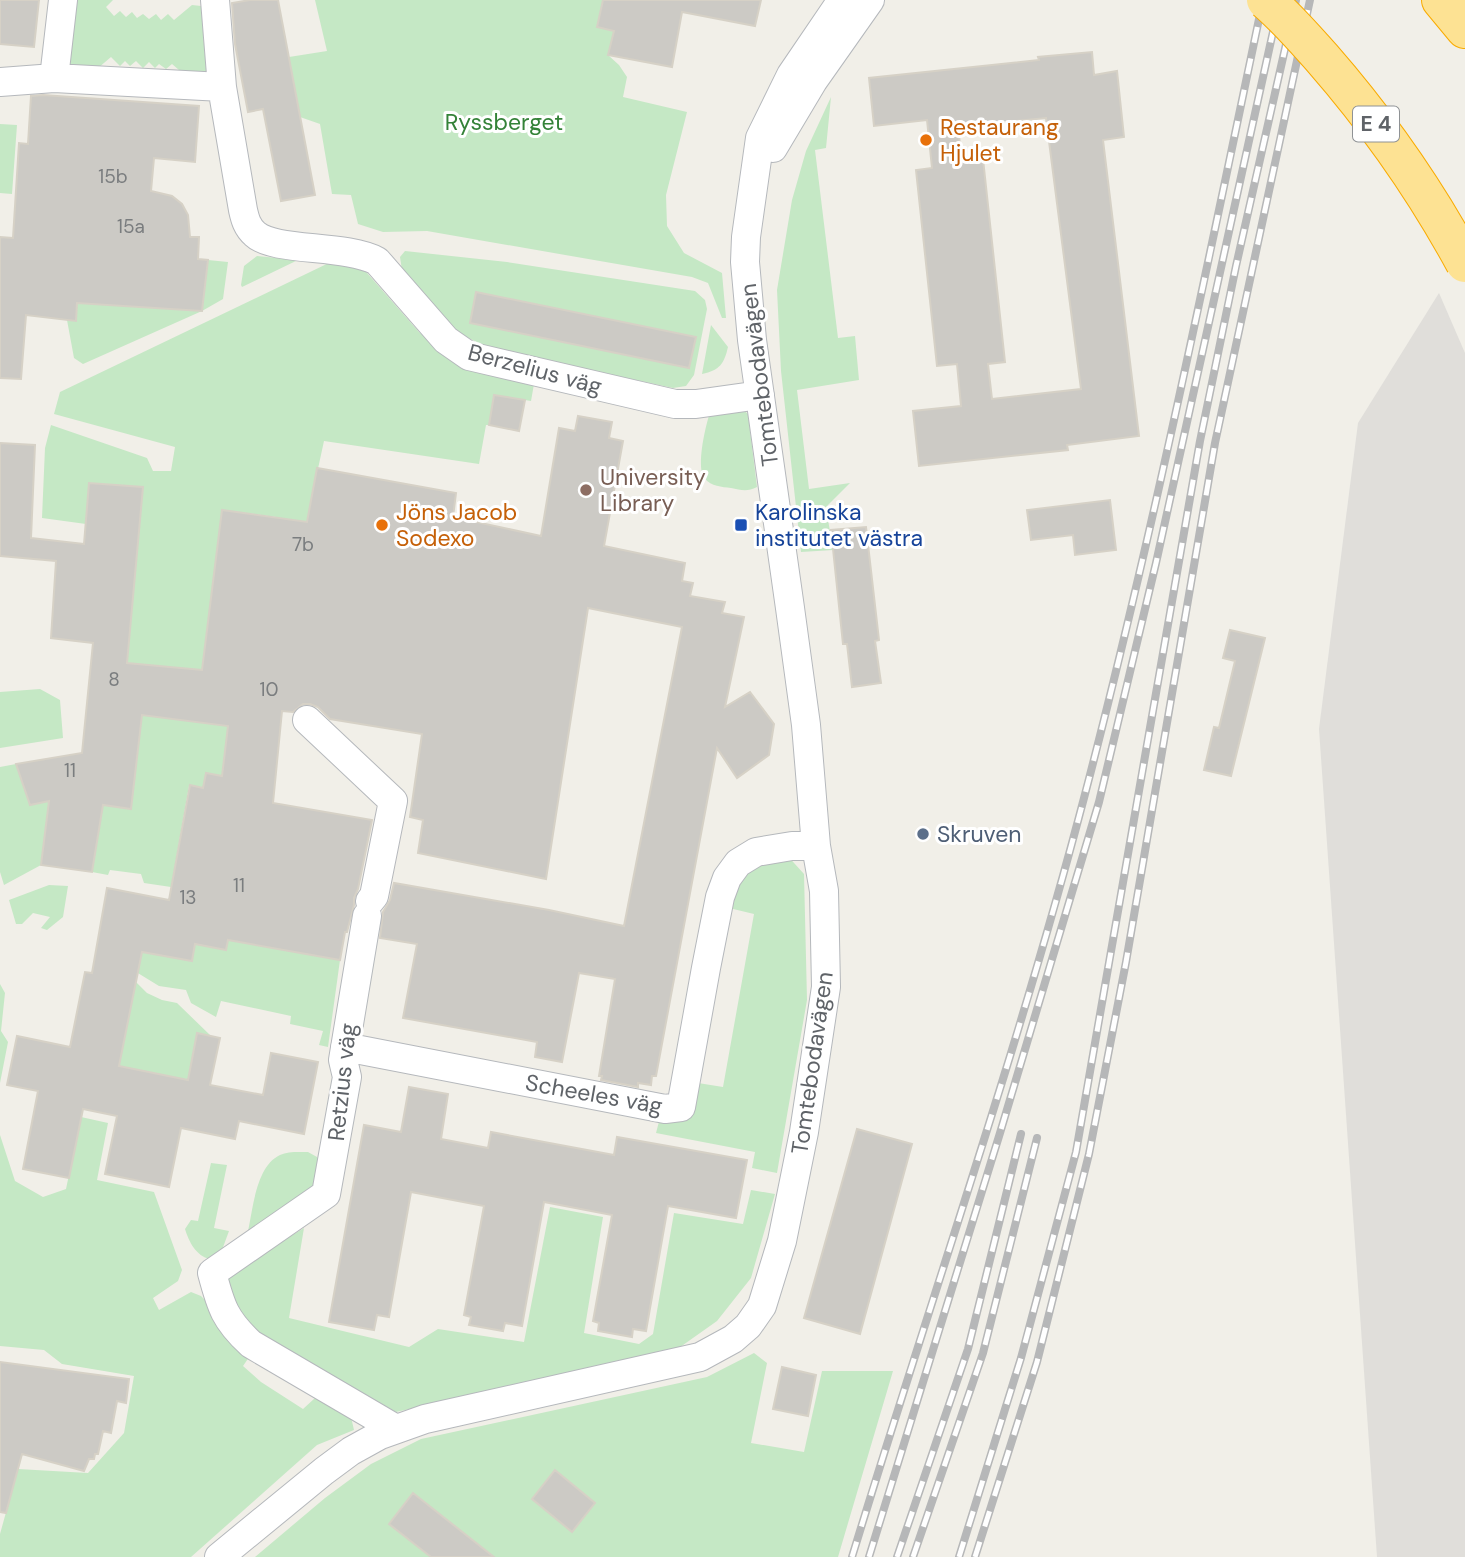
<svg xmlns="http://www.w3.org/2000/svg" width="1465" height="1557" viewBox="0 0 1465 1557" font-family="'DM Sans',sans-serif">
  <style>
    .industrial { fill: #e0deda }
    .green { fill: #c5e8c5 }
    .building { fill: #cccac5; stroke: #d6d1c6; stroke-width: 2; fill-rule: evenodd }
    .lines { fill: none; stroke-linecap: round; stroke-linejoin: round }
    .minor-casing { stroke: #b5b8bc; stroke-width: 30 }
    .highway-casing { stroke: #f9ab00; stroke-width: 40 }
    .minor { stroke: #fff; stroke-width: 28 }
    .highway { stroke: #fde293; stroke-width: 38 }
    .rail-casing { stroke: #b6b7b8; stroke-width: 8 }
    .rail { stroke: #fff; stroke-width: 5; stroke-dasharray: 16; stroke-linecap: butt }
    .highway-bridge-casing { stroke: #f9ab00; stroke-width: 40; stroke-linecap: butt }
    .highway-bridge { stroke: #fde293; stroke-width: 38 }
    .food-dot { fill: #e8710a; stroke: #fff; stroke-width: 2.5 }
    .education-dot { fill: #8d6e63; stroke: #fff; stroke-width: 2.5 }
    .transit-dot { fill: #1a4fb4; stroke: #fff; stroke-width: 2.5 }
    .service-dot { fill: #5c6f8a; stroke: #fff; stroke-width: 2.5 }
    .labels { text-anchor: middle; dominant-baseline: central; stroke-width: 6; stroke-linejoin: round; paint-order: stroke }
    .number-label { font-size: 19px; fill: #7a7d7f }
    .shield { fill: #fff; stroke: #8f9295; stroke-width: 2 }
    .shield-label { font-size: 21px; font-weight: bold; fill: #5f6368 }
    .park-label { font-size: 23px; fill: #348238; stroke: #fff }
    .food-label { font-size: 23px; fill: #c56008; stroke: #fff; text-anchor: start }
    .street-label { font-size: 23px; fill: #5f6368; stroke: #fff }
    .education-label { font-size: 23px; fill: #785e54; stroke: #fff; text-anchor: start }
    .transit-label { font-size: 23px; fill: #164399; stroke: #fff; text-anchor: start }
    .service-label { font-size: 23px; fill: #4e5e75; stroke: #fff; text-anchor: start }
  </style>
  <rect width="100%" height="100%" fill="#f1efe8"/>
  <!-- industrial -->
  <path class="industrial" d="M1439,293L1465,353V1557H1377L1319,729L1358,423Z"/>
  <!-- green -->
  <path class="green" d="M73,0H113L106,7L114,16L120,11L126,17L132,12L137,18L143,14L149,19L156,14L161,20L168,14L174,20L192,5L201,6L207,82L169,79L179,70L172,64L166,69L159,64L155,68L149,62L143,68L136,61L130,66L125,61L120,66L111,57L91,74L68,72Z
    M315,0H603L614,31L608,55L619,65L627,77L623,97L687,112L666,195L667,226L684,253L722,273L726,318H722L708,283L692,277L427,231L383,232L358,224L351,195L332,194L320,124L300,117L289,57L327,51Z
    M831,97L826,148L815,150L838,338L855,336L859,380L797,390L809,489L850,483L826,507L833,550L801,552L781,371L777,290L792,200L806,151Z
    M0,124L17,125L12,194L0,193Z
    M405,251L507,262L695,291L705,300L707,309L694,375L686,386L673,388L492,349L464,336L453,328L402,270L400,257Z
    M257,256L298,260L242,287L241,285L244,266Z
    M208,260L228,262L223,299L202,311L83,364L74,358L67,320L77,303L202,311Z
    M335,260L360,265L419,332L455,361L534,384L531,401L494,395L489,425H486L479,464L324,441L309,510L281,673L258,670L276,517L223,510L202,670L125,663L142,488L89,483L86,524L42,518L45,448L51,425L147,458L153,471H171L175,447L54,414L60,392Z
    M711,325L728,347C724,364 720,370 702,374Z
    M740,407L748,414L757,487C747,492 741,490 731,488C722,487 711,486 705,479C695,470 706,422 711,410Z
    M40,689L60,700L63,738L0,748V692Z
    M230,708L222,776L206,773L203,788L189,786L171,887L144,883L141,874L110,870L108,875L92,872L103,805L131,808L142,715L210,724Z
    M16,764L30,805L49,801L41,865L4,885L0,872V767Z
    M785,853L804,874L807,1000L777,1173L752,1168L755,1152L656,1133L661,1114L698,1083L723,1087L754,914L729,908L745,868Z
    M49,885L68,886L63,917L47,930L41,928L50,917L33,913L22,924H16L9,900Z
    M228,940L340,960L328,1047L319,1045L323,1031L290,1024L291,1016L221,1001L216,1017L191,1003L186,990L159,986L128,967L97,944L192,961L195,944L226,950Z
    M136,982L147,993L162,1000L177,1003L211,1036L197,1033L188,1080L119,1066Z
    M0,984L5,993L1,1031L8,1042L0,1083Z
    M81,1117L108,1123L97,1180L154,1192L182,1270L178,1281L153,1298L159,1310L191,1292L201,1296L254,1350L243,1366L261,1382L303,1409L327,1387L351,1417L354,1430L317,1445L191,1557H0V1534L18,1469L88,1473L124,1433L134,1376L62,1364L44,1350L0,1346V1135L15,1181L43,1197L66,1189Z
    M308,1152L317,1157L321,1166L312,1191L248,1231C253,1209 256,1166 280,1155C288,1151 300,1152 308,1152Z
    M211,1163L227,1165L214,1228L229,1231L222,1250L210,1259C196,1256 189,1242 185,1229L191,1220L198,1221Z
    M751,1190L775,1194L751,1278L717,1321L676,1350L396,1412L261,1336L237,1317L226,1275L304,1228L289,1318L409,1347L438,1329L524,1342L550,1207L603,1217L584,1333L639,1344L653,1334L674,1213L743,1224Z
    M754,1353L767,1363L751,1443L804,1452L822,1371H893L838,1557H255L325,1498L371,1464L421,1439L707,1377Z"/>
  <!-- building -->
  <path class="building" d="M0,0H39L34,47L0,44Z
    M250,0H278L315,195L281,201L263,109L248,112L235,44L232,3Z
    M603,0H761L755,26L682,12L672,67L608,55L614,31L597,27Z
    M1092,52L1094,75L1117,71L1124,137L1103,140L1139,436L1067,445L1068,450L919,466L913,411L961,406L957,364L937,366L916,170L932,168L927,120L874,126L869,78L1039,60L1038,57ZM1046,118L1081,389L992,399L988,364L1005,362L983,159L962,161L958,127Z
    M43,95L199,106L195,162L154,158L151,191L172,196L182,204L188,215L190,237H199L198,259L208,260L202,311L77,303L76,321L26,315L21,379L0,378V237L13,238L19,143L28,144L31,96Z
    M476,292L696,337L689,368L470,323Z
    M494,395L525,400L519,431L489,425Z
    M578,416L612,422L609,438L623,441L604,546L685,563L682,581L693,583L690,596L725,602L722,613L744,617L725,707L750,692L774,724L769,755L737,778L717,748L656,1076H652L651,1085L638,1083V1087L601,1080L602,1076H599L615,979L579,973L562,1062L535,1057L537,1042L403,1018L417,944L380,938L383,912L390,900L394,883L549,910L624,926L682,627L588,608L546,879L418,853L423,820L410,817L422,734L330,719L318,707L310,704H303L293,712L282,711L273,803L372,820L358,889L354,898V905L347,932H345L340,960L228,940L226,950L195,944L192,961L142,952L119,1066L188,1080L197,1033L220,1038L210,1085L263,1095L271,1053L318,1062L304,1134L239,1121L235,1139L181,1128L169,1187L105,1174L117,1116L83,1109L69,1178L23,1169L38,1091L7,1085L17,1036L70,1047L85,972L92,973L107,888L169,900L190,785L203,788L206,773L222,776L228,726L142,715L131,809L103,805L92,872L41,865L49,801L30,805L16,764L82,753L93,643L51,638L56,561L0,556V443L35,445L31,538L84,544L89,483L143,487L127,663L202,670L222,510L307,522L317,468L456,493L453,517L541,536L559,428L575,431Z
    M1110,500L1116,550L1075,555L1073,535L1031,540L1027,510Z
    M866,527L879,640L875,641L881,683L852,687L847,644H843L831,530Z
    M1230,630L1265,638L1231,776L1204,770L1214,727L1219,728L1235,661L1223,658Z
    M409,1087L448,1094L441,1139L488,1148L491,1132L614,1155L617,1137L747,1160L736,1218L668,1206L646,1331L633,1329L632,1337L598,1331L599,1323L593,1321L612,1215L544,1202L522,1326L505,1323L503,1331L469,1325L471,1317L464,1315L484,1206L411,1192L389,1317L377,1315L374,1330L329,1322L364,1125L401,1132Z
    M857,1129L912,1144L860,1334L804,1318Z
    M0,1362L129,1379L126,1403L117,1401L111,1433L103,1431L98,1454H95L94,1459H89L84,1471L22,1454L6,1513L0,1512Z
    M782,1367L816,1375L808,1416L773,1409Z
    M555,1470L595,1503L572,1532L532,1499Z
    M413,1493L494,1557H431L389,1524Z"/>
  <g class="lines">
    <defs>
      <path id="minor" d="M215,0L222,87L243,210C245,219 247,227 255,234C274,252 345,244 377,261L446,340L469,356L675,404H696L760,395
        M54,78L63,0
        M0,82L54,78L222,87
        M773,148L813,81L870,0
        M307,720L393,801L374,896L370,901
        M367,916L343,1060L347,1077L326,1194L212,1273C221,1307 225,1320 251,1344L396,1429
        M345,1047L665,1109L681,1107L706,968L720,897L727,878L738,863L756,852L792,846H816
        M219,1557L324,1471L351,1451L380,1435L425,1419L700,1357L733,1339L748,1326L762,1306L782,1241L804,1132L826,987L824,891L816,846L806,725L790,608L752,340L745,262L746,237L760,138L791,75L842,0"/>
      <path id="highway" d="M1441,0L1465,29"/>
    </defs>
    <!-- minor casing -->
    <use href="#minor" class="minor-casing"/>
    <!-- highway casing -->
    <use href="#highway" class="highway-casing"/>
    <!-- minor -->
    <use href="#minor" class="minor"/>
    <!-- highway -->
    <use href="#highway" class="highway"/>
    <defs>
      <path id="rail" d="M852,1557C929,1304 1017,1054 1084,798C1153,534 1207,267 1263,0
        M869,1557L1000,1133L1099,802L1156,563L1280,0
        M897,1557L968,1349L1021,1134
        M913,1557L983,1353L1037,1138
        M959,1557L1021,1358L1076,1152L1200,441L1236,266L1296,0
        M975,1557L1037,1362L1089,1154L1126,962L1215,443L1310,0"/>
    </defs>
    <!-- rail casing -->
    <use href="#rail" class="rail-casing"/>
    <!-- rail -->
    <use href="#rail" class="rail"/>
    <defs>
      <path id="highway-bridge" d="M1266,0C1287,18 1304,38 1322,58C1377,121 1425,189 1465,263"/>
    </defs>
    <!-- highway-bridge casing -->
    <use href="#highway-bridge" class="highway-bridge-casing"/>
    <!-- highway-bridge -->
    <use href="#highway-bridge" class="highway-bridge"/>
  </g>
  <!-- markers -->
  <g class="food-dot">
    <circle cx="926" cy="140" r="7"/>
    <circle cx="382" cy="525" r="7"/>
  </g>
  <circle class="education-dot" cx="586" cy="490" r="7"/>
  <rect class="transit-dot" x="734" y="518" width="14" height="14" rx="3.5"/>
  <circle class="service-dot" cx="923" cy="834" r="7"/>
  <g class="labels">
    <!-- number labels -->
    <g class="number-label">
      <text x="113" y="176">15b</text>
      <text x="131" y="226">15a</text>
      <text x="303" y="544">7b</text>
      <text x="114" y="679">8</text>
      <text x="269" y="689">10</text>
      <text x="70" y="770">11</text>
      <text x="239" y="885">11</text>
      <text x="188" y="897">13</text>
    </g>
    <!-- shield labels -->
    <rect class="shield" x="1353" y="106.5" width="46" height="35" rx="5"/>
    <g class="shield-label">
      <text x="1376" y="124">E 4</text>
    </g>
    <!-- park labels -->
    <g class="park-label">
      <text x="504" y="122">Ryssberget</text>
    </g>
    <!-- food labels -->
    <g class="food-label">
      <text x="940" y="127">Restaurang<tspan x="940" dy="26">Hjulet</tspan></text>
      <text x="396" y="512">Jöns Jacob<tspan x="396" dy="26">Sodexo</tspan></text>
    </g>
    <!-- street labels -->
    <g class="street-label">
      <text transform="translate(535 369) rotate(15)">Berzelius väg</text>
      <text transform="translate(759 375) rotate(-97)">Tomtebodavägen</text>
      <text transform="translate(812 1063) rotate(-82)">Tomtebodavägen</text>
      <text transform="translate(342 1082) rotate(-84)">Retzius väg</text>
      <text transform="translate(594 1094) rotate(10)">Scheeles väg</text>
    </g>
    <!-- education labels -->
    <g class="education-label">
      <text x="600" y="477">University<tspan x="600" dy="26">Library</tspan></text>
    </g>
    <!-- transit labels -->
    <g class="transit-label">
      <text x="755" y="512">Karolinska<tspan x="755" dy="26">institutet västra</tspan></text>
    </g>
    <!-- service labels -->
    <g class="service-label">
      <text x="937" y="834">Skruven</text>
    </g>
  </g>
</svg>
